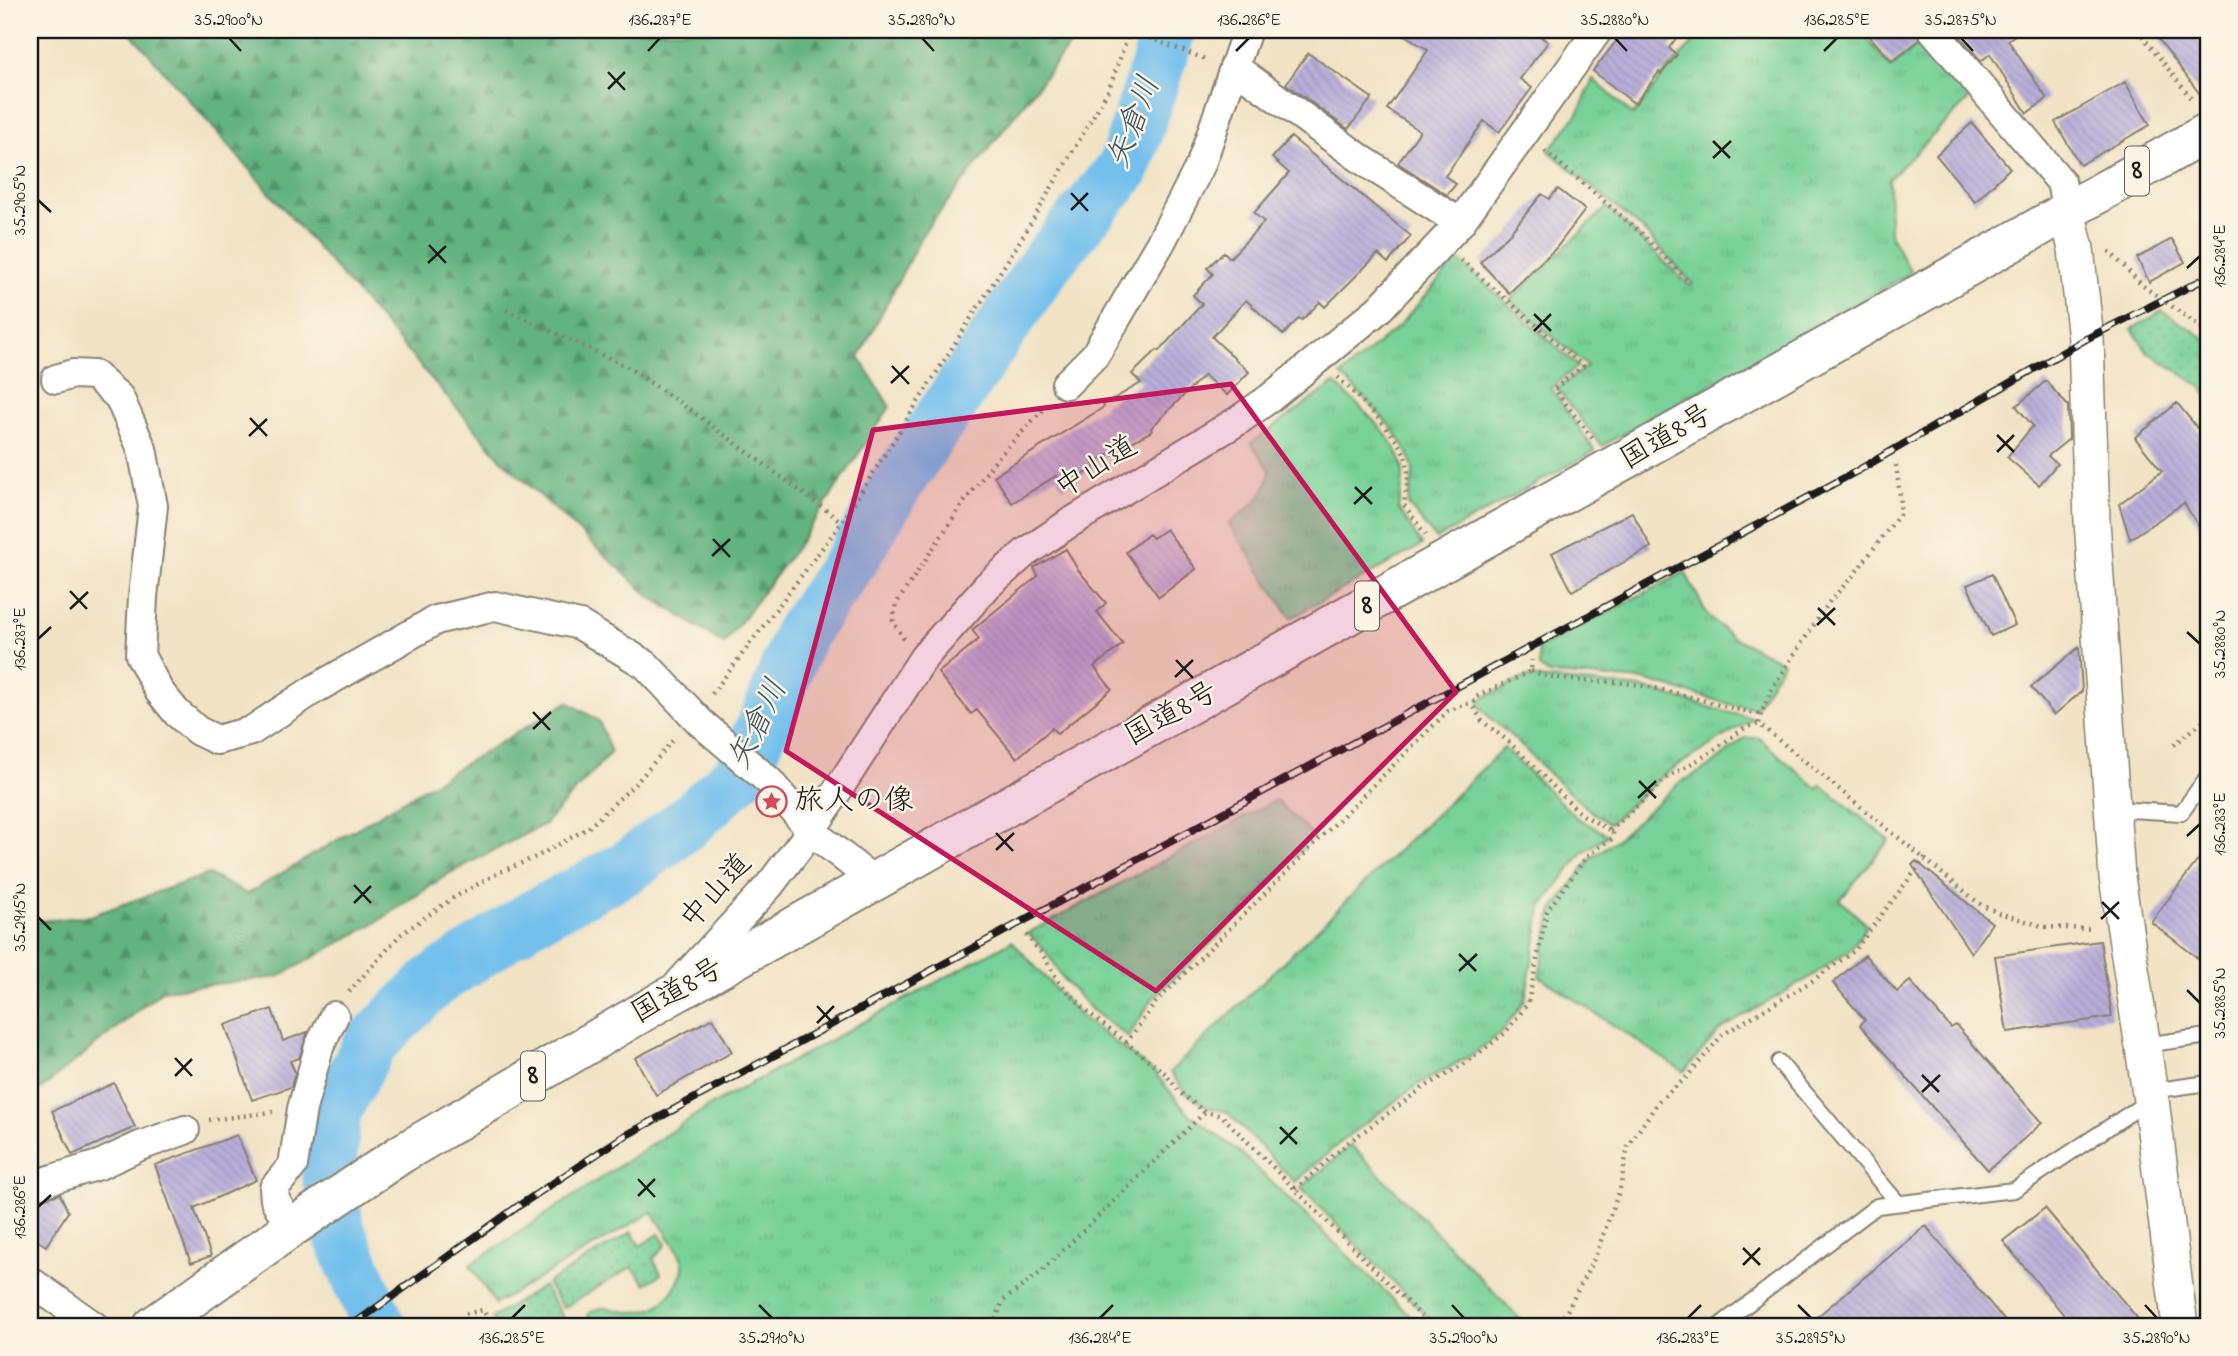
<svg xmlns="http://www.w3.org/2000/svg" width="2238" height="1356" viewBox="0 0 2238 1356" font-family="'Indie Flower','Klee One',sans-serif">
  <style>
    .grass { fill: url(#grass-tufts); stroke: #4a765a; stroke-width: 2 }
    .forest { fill: url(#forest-firs); stroke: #3f684e; stroke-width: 2 }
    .garden { fill: url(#garden-dots); stroke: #4a765a; stroke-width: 2 }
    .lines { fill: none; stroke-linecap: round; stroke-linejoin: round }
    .river { stroke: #73c0ed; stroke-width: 54 }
    .building { fill: url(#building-back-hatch) }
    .service-casing { stroke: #878070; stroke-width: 18 }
    .minor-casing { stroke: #878070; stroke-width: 32 }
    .tertiary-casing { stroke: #878070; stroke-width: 38 }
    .trunk-casing { stroke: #878070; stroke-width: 42 }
    .path { stroke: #878070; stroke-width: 4.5; stroke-dasharray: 2 5; stroke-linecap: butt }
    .service { stroke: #fff; stroke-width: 14 }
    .minor { stroke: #fff; stroke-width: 28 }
    .tertiary { stroke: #fff; stroke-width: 35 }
    .trunk { stroke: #fff; stroke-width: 38 }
    .rail-casing { stroke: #1c1c1c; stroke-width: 8 }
    .rail { stroke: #fcf5e5; stroke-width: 5; stroke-dasharray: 16; stroke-linecap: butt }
    .marked { fill: #c2185b; fill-opacity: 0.2; stroke: #c2185b; stroke-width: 5; stroke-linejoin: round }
    .ticks { fill: none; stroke: #1c1c1c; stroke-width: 2.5 }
    .labels { text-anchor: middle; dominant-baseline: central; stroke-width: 5; stroke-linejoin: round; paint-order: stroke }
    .shield { fill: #fcf5e5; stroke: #5f5d58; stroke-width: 2 }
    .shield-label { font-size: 28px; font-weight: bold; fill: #1c1c1c }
    .street-label { font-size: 30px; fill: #1c1c1c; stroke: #fcf5e5 }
    .poi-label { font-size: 30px; fill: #1c1c1c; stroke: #fcf5e5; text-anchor: start }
    .water-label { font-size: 32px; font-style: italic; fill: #3a5565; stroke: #fcf5e5 }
    .neatline { fill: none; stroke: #1c1c1c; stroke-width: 2.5 }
    .ticks-label { font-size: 18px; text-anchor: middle; fill: #1c1c1c }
  </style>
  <defs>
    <pattern id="grass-tufts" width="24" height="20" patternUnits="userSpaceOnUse" patternTransform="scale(1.75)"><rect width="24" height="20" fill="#78d198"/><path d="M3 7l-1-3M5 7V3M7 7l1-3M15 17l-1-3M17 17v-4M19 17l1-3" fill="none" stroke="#67b382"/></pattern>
    <pattern id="forest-firs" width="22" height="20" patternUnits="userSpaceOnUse" patternTransform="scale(1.75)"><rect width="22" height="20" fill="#62b380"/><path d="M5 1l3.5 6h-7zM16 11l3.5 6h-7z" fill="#509168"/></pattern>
    <pattern id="garden-dots" width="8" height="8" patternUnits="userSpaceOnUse" patternTransform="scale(1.75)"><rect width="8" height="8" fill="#78d198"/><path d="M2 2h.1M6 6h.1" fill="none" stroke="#67b382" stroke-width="1.8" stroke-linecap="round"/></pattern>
    <pattern id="building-back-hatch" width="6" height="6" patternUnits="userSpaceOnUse" patternTransform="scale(1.75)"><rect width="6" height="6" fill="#b8aeda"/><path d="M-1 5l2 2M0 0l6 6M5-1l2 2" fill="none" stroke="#9e95ba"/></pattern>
  </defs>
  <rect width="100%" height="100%" fill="#fcf5e5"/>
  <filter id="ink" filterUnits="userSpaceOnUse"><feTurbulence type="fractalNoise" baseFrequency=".0143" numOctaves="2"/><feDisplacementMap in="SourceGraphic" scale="14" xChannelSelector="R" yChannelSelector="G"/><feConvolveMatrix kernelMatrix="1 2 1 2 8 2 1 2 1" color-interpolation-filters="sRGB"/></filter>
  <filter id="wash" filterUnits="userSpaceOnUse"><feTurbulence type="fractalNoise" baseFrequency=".00686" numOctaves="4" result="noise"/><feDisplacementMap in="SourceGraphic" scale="28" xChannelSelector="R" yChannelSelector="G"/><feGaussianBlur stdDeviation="1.57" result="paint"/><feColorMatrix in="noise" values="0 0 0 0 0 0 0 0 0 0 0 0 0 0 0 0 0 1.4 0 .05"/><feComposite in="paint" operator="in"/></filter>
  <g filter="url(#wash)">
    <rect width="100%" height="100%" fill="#f2e3c5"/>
    <!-- grass -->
    <path class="grass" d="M1706,30H1860L1891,67L1926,38L1974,94L1889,179L1890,234L1911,273L1602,446L1557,389L1587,366L1510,300L1607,207L1690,286L1693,284L1642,229L1549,151L1579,112L1593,79L1633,115L1669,68Z
      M1457,259L1578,366L1551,388L1595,451L1436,539L1408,505C1409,494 1413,482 1413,472C1411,438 1363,399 1341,375L1400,325Z
      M1335,383C1357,405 1404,442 1403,475C1403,486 1400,498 1398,508L1422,545L1291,618L1229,524C1250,506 1266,500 1270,470L1251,443Z
      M1685,572L1708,616L1732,637L1783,662L1756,708L1733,705L1644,680L1549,674L1539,667L1538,648Z
      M1526,677L1642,688L1726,712L1754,718L1666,773L1609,824C1571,799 1542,765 1509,734C1498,724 1486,717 1478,704L1483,698Z
      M1745,738H1759L1818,789L1821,785L1889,840L1840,900L1867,925L1852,948L1812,976L1720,1030L1684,1072L1539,976L1552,912L1591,858L1616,840L1679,783L1709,767Z
      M1504,748L1577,818L1608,835L1583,852L1542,906L1525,1000L1501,1033L1472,1055L1419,1084L1345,1138L1295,1182L1227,1112L1207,1107L1185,1092L1170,1072Z
      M1276,800L1314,837L1240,915L1153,998L1128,1037L1092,1010L1063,979L1046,951L1028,933Z
      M1012,941L1079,1015L1155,1073L1187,1112L1242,1154L1421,1326H594L587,1315C607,1300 614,1313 633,1312C639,1312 650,1310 655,1308C667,1301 685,1277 683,1263C682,1255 658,1220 652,1212L495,1304L470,1265L706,1108Z
      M1351,1145L1527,1326H1436L1301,1188Z"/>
    <!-- forest -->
    <path class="forest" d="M128,30H1081L922,235L859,357L890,407L796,548L724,644L649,596L503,461Z
      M568,702L599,721L611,752L545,824L450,873L377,922L278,977L163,990L30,1098V922L90,916L208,874L247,894Z"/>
    <!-- garden -->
    <path class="garden" d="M2162,311L2208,340V396L2200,386L2147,351L2132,329Z
      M632,1232L640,1246L659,1234L666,1245L653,1259L661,1274L646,1284L632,1267L563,1308L547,1283Z
      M543,1286L569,1326H497L492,1318Z"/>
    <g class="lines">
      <!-- river -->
      <path class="river" d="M379,1326L337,1227L329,1175L334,1112L370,1044L434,981L531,918L628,867L687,823L740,774L770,712L800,634L854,556L899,480L1048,260L1124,168L1169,30"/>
    </g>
    <g id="blocks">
      <!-- building -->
      <path class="building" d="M1397,30H1532L1548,42L1520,79L1532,88L1499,132L1484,121L1445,176L1456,184L1447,195L1398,163L1420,131L1387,109L1428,50Z
        M1625,30H1682L1669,48L1677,55L1661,74L1659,72L1635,104L1593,71Z
        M1864,30H1917L1920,40L1892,62Z
        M1955,30H2022L2008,40L2047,99L2027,113L1990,54L1981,61Z
        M2152,30H2208V105Z
        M1308,53L1372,98L1348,129L1286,84Z
        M2125,82L2150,125L2080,165L2055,122Z
        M1972,123L2010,168L1975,202L1936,155Z
        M1291,137L1411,236L1388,263L1378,254L1325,307L1320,302L1302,320L1299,318L1283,335L1246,300L1212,337L1249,372L1227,395L1204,375L1151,428L1152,431L1093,463L1095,467L1063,488L1056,476L1012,503L994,476L1104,407L1103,405L1141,383L1132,374L1157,350L1159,351L1202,304L1193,295L1213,274L1207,268L1224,252L1230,258L1264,222L1254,213L1289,173L1272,158Z
        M1558,189L1585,210L1556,248L1509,293L1480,262L1510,233L1542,194L1549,199Z
        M2172,239L2185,262L2149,282L2137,258Z
        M2046,381L2068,406L2069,439L2048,456L2057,464L2039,485L2007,457L2033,426L2016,406Z
        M2177,403L2208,441V541L2184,503L2130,539L2119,504L2162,471L2135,438Z
        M1632,512L1651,547L1572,591L1552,553Z
        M1166,529L1196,569L1159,597L1126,552L1149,534L1153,538Z
        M1066,549L1078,570L1106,603L1097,612L1123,644L1094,667L1112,689L1057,734L1052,728L1017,758L977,710L971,714L938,673L979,639L972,630L1038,576L1034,568Z
        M1992,574L2015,625L1991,636L1967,585Z
        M2079,647L2082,691L2054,715L2031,687Z
        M2208,847V966L2151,922Z
        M1916,861L1992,923L1971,953L1912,865Z
        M2100,941L2112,1017L2007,1032L1995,956Z
        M1865,955L1897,992L1910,981L1951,1028L1956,1025L2042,1123L1988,1170L1860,1025L1865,1020L1833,983Z
        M272,1009L283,1041L308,1032L299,1058L290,1061L295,1072L291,1087L252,1100L225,1025Z
        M713,1018L732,1052L656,1095L635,1058Z
        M114,1083L135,1127L72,1155L52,1111Z
        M237,1135L256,1180L194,1208L211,1256L191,1263L155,1165Z
        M60,1194L68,1212L46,1246L30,1236V1202Z
        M2045,1208L2144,1326H2073L2003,1241Z
        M1926,1226L2009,1326H1806Z"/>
    </g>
  </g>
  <g filter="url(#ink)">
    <use href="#blocks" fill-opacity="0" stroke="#878070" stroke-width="2"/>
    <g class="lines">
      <defs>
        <path id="service" d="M2113,809L2181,813L2208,776
          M2144,1045L2208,1036
          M1779,1062L1898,1203
          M2151,1091L2208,1083
          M1719,1326L1877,1206L2014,1190L2150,1100"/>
        <path id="minor" d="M1933,30L2061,182L2067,211
          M1234,67L1364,161L1460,223
          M56,379L73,374L94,375L119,397L142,449L153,506L143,597L140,655L159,691L177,713L198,731L217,740L251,731L313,690L436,620L495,606L580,625L646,665L700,722L769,781L811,831L875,882
          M1066,384L1095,355L1161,242L1201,164L1247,30
          M681,981L769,886L811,831L924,657L988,585L1025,553L1068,524L1236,422L1270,398L1379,309L1460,223L1598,30
          M30,1186L99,1165L140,1146L185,1130
          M291,1228L275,1200L274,1188L293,1165L302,1109L319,1047L334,1016
          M30,1281L94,1326"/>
        <path id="tertiary" d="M2067,211L2076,249L2086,339L2092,521L2117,877L2151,1100L2180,1326"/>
        <path id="trunk" d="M153,1326L291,1228L401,1154L665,999L2208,132"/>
      </defs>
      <!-- service casing -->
      <use href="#service" class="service-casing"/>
      <!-- minor casing -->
      <use href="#minor" class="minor-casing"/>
      <!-- tertiary casing -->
      <use href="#tertiary" class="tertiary-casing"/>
      <!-- trunk casing -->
      <use href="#trunk" class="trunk-casing"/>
      <!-- path -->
      <path class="path" d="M2138,30L2193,101
        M1130,31L1208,60
        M1545,151L1640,232L1689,282
        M2109,251L2143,286L2208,332
        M1461,260L1583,366L1554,389L1593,439
        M506,310L626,366L695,413L842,522
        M1338,377C1357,397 1395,431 1405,456C1411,471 1406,490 1404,505L1426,535
        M1896,465L1901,503L1899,515L1853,576L1830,601L1789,662L1771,691L1761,714L1759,724L1981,905L1999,913L2045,927L2093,929
        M904,639L893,621L896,604L962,505L995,461L1047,405
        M1531,671C1567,685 1607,678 1644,686C1684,693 1721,708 1761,714
        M712,694L842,522L1028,228L1109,89L1130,30
        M2174,745L2208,717
        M1610,831L1668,777L1708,754L1746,727L1759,724
        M1026,935L1043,955L1059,982L1091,1015L1166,1074L1179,1092L1205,1112L1222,1116L1431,1326
        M349,992L400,935L453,898L498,873L538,856L588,828L638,781L675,738
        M1126,1043L1156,1002L1448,711L1475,701
        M209,1120L273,1112
        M1295,1189L1349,1142L1423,1088L1466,1063L1505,1033L1528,1003L1547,911L1587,856L1613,838V832L1581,814L1509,742L1482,721L1473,706L1476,697L1531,671L1532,660
        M462,1326L464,1314L483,1310L492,1326
        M993,1326L1003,1301L1041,1272L1205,1112
        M1553,1326L1566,1313L1595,1257L1620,1189L1628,1146L1659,1101L1687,1077L1722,1035L1812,981L1854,951L1925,858"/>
      <!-- service -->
      <use href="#service" class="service"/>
      <!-- minor -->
      <use href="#minor" class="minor"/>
      <!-- tertiary -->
      <use href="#tertiary" class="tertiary"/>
      <!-- trunk -->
      <use href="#trunk" class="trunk"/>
      <defs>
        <path id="rail" d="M351,1326L517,1207L621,1138L1857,471L2086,339L2208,277"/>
      </defs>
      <!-- rail casing -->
      <use href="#rail" class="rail-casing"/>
      <!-- rail -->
      <use href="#rail" class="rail"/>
    </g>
  </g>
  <!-- marked area -->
  <path class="marked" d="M1231,384L1456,692L1156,991L786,751L873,430Z"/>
  <!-- ticks -->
  <path class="ticks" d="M229,38L241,51M922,38L934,51M1615,38L1627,51M1961,38L1973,51M648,51L660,38M1236,51L1249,38M1824,51L1837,38M608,72L625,90M608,89L625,72M1713,141L1730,158M1713,158L1731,141M1071,193L1088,211M38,200L51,212M1071,210L1088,193M429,245L446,263M428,263L446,246M2187,268L2200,256M1534,314L1551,331M1534,331L1551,314M892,366L909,384M891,383L909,366M250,418L267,436M1997,435L2014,452M249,436L267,419M1997,452L2014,435M1355,487L1372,504M1354,504L1372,487M713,539L730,557M712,556L730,539M70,591L87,609M1818,608L1835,625M70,609L88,592M1817,625L1835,608M2187,632L2200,644M38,639L51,627M1176,660L1193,678M1175,677L1193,660M533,712L550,730M533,729L551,712M1639,781L1656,798M1638,798L1656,781M996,833L1013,851M2187,836L2200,824M996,850L1014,833M354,885L371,903M2102,902L2119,919M354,903L371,886M38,917L51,930M2101,919L2119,902M1459,954L1476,971M1459,971L1477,954M2187,990L2200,1003M817,1006L834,1024M817,1023L834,1006M175,1058L192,1076M1922,1075L1939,1092M175,1076L192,1059M1922,1092L1940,1075M1280,1127L1297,1144M1280,1144L1297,1127M638,1179L655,1197M638,1196L655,1179M38,1207L51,1195M1743,1248L1760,1265M1743,1265L1760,1248M759,1305L772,1318M1452,1305L1464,1318M1798,1305L1811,1318M2145,1305L2157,1318M512,1318L525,1305M1100,1318L1113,1305M1688,1318L1701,1305"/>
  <!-- icons -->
  <defs>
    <symbol id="sight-ring" viewBox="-11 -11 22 22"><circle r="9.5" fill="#fcf5e5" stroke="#d1495b" stroke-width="1.5"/><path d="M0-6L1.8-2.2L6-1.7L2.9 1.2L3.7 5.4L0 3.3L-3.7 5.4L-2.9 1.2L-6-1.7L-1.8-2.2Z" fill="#d1495b"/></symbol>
  </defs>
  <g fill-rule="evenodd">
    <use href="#sight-ring" x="754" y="784" width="35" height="35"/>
  </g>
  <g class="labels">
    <!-- shield labels -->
    <g class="shield">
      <rect x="2125" y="146.5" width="24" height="49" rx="5"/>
      <rect x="1355" y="581.5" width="24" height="49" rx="5"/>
      <rect x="521" y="1051.5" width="24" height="49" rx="5"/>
    </g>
    <g class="shield-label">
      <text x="2137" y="171">8</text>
      <text x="1367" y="606">8</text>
      <text x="533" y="1076">8</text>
    </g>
    <!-- street labels -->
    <g class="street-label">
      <text transform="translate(1667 438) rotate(-30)">国道8号</text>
      <text transform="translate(1097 468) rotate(-32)">中山道</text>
      <text transform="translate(1172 715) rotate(-29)">国道8号</text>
      <text transform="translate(717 892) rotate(-48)">中山道</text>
      <text transform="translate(678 992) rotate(-30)">国道8号</text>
    </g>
    <!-- poi labels -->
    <g class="poi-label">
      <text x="794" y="802">旅人の像</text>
    </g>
    <!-- water labels -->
    <g class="water-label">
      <text transform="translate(1135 123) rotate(-69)">矢倉川</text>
      <text transform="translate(759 725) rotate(-64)">矢倉川</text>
    </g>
  </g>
  <!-- margin -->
  <rect width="2238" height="1356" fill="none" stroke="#fcf5e5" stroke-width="77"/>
  <rect x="38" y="38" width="2162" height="1280" class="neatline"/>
  <g class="ticks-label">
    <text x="229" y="25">35.2900°N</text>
    <text x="660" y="25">136.287°E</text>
    <text x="922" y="25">35.2890°N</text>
    <text x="1249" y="25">136.286°E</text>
    <text x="1615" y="25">35.2880°N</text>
    <text x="1837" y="25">136.285°E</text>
    <text x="1961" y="25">35.2875°N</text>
    <text transform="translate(19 200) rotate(-90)" y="6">35.2905°N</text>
    <text transform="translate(2219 256) rotate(-90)" y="6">136.284°E</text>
    <text transform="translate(19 639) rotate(-90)" y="6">136.287°E</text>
    <text transform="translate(2219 644) rotate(-90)" y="6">35.2880°N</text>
    <text transform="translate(2219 824) rotate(-90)" y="6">136.283°E</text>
    <text transform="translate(19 917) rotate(-90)" y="6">35.2915°N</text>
    <text transform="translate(2219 1003) rotate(-90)" y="6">35.2885°N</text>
    <text transform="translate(19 1207) rotate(-90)" y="6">136.286°E</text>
    <text x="512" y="1343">136.285°E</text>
    <text x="772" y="1343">35.2910°N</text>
    <text x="1100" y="1343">136.284°E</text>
    <text x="1464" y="1343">35.2900°N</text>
    <text x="1688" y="1343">136.283°E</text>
    <text x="1811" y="1343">35.2895°N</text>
    <text x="2157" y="1343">35.2890°N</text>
  </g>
</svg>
